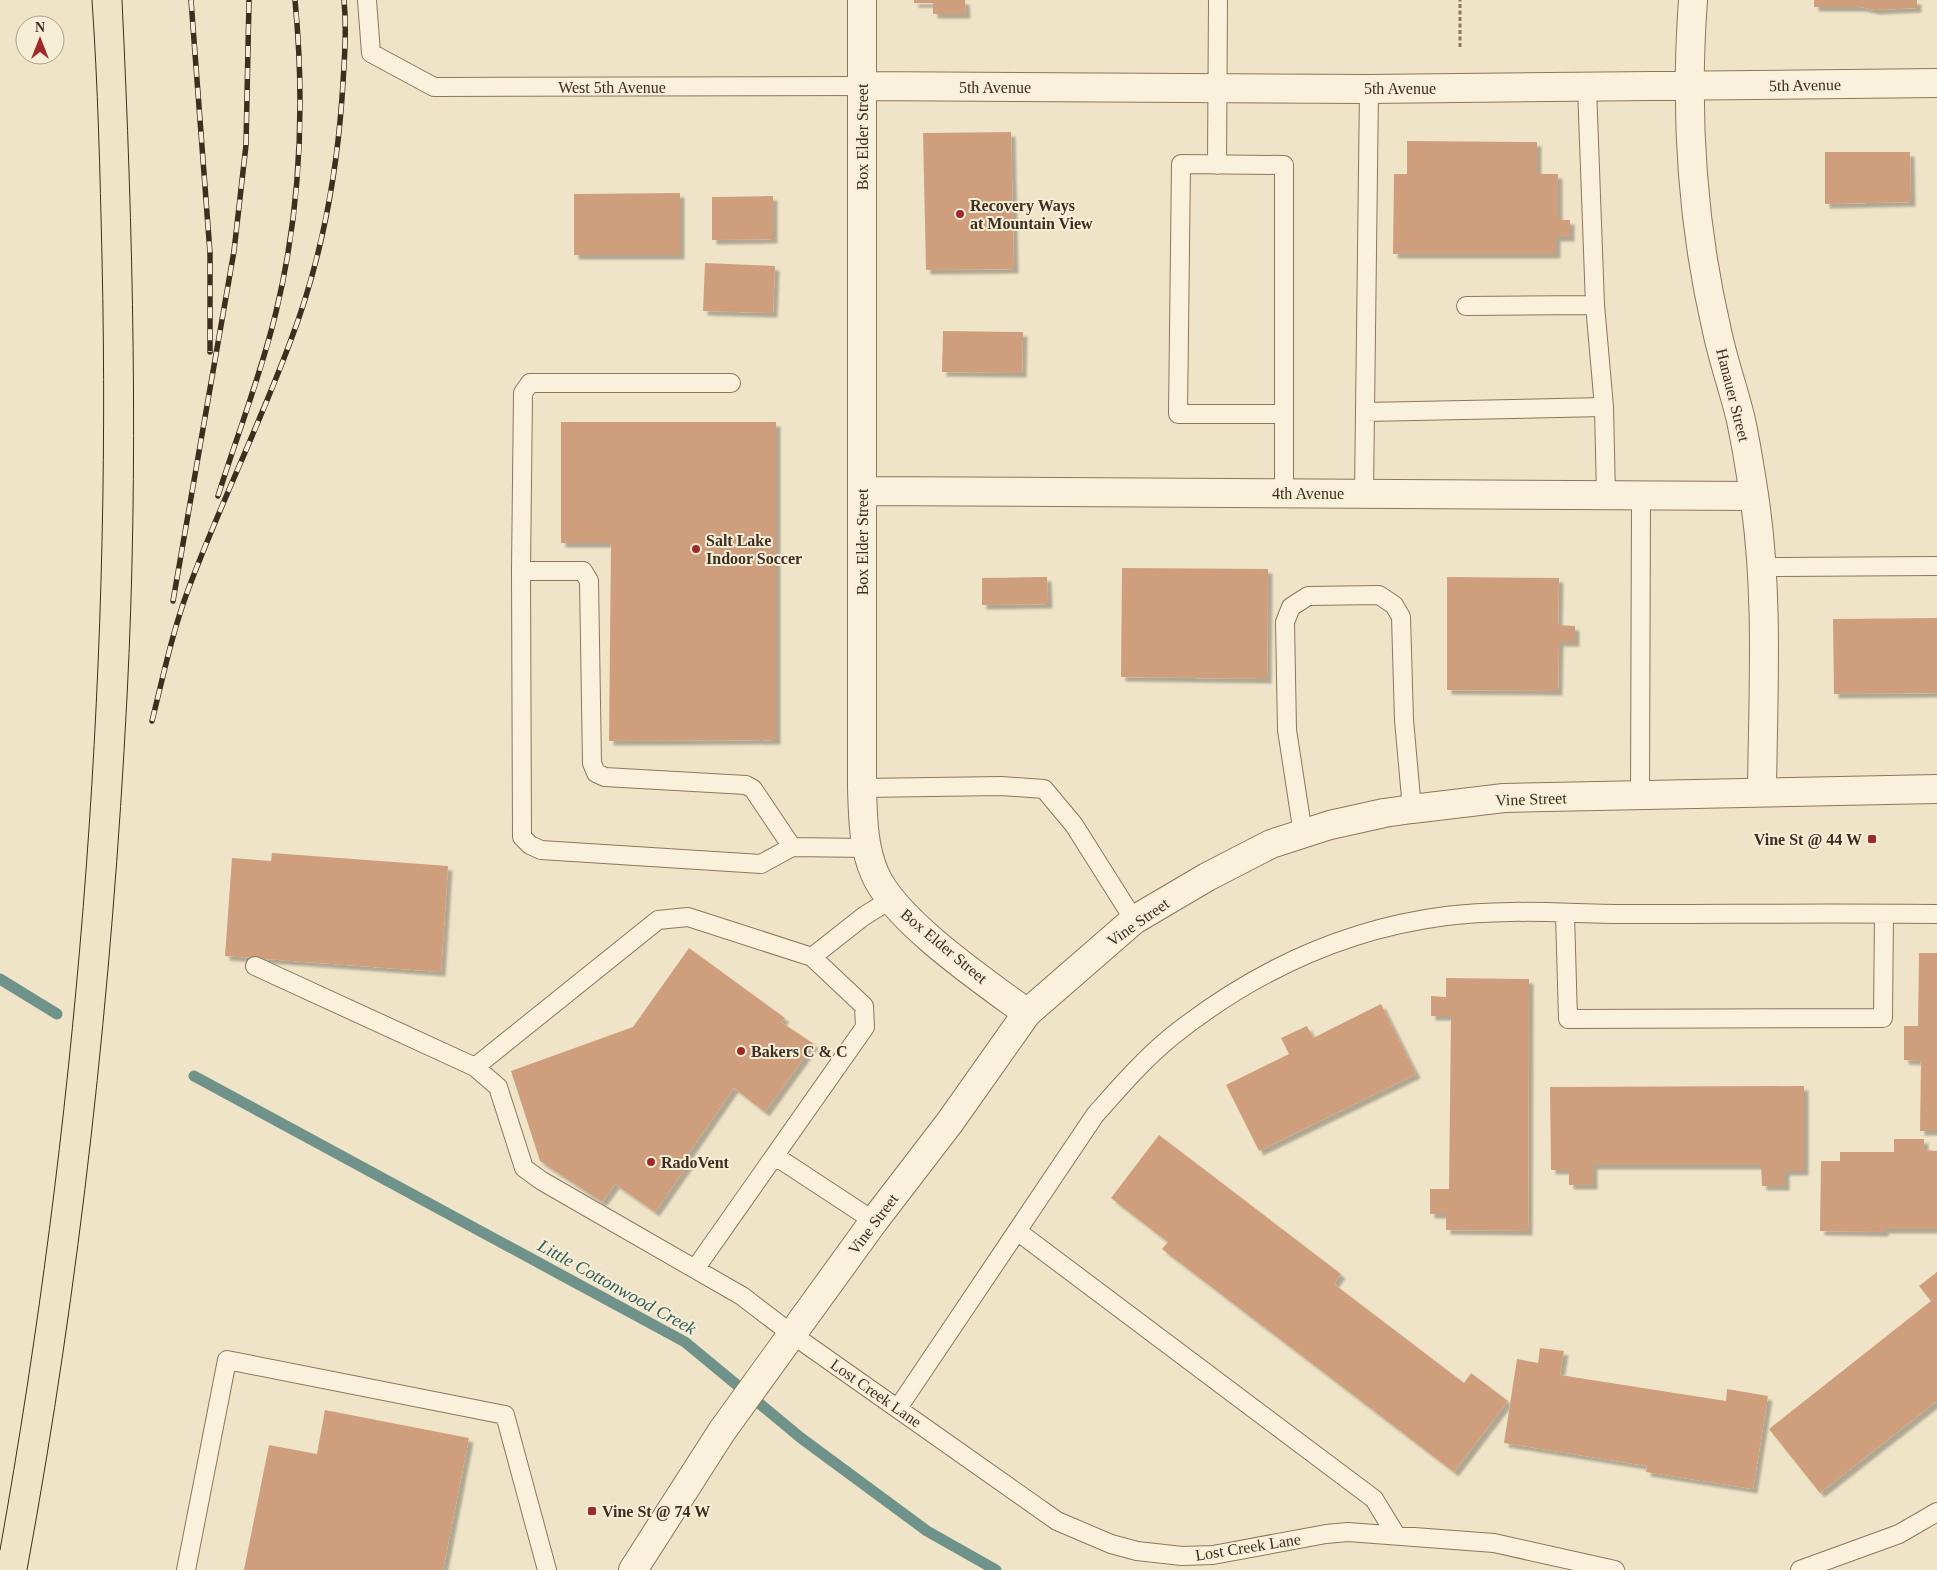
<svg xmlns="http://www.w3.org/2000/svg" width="1937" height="1570" viewBox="0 0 1937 1570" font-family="'Times New Roman',serif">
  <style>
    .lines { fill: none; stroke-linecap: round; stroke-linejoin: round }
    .stream { stroke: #6f938a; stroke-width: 11 }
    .building { fill: #cf9f7d; filter: url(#shadow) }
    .service-casing { stroke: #8d765c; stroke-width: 20 }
    .minor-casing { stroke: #8d765c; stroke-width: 30 }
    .tertiary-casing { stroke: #8d765c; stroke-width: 30 }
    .path { stroke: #8d765c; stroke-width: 3; stroke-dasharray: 4 2.5; stroke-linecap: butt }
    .service { stroke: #faf1dc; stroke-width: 18 }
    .minor { stroke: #faf1dc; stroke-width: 28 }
    .tertiary { stroke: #faf1dc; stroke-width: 28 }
    .tram { stroke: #3d2e20; stroke-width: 1 }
    .rail-casing { stroke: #3d2e20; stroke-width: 5.5 }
    .rail { stroke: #f7eed8; stroke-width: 4; stroke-dasharray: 11; stroke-linecap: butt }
    .poi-dot { fill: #9e2a2b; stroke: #f7eed8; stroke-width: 2 }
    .labels { text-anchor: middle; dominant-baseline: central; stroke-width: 4; stroke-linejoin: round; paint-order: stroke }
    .street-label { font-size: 16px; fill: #3d2e20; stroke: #f7eed8 }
    .poi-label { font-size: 16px; font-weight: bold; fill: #3d2e20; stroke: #f7eed8; text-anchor: start }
    .water-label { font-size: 18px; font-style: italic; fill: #2f5d5a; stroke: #f7eed8 }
  </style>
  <defs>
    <filter id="shadow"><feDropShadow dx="4.5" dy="4.5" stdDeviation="1" flood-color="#0004"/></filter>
  </defs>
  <rect width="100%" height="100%" fill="#f0e4c8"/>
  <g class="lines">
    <!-- stream -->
    <path class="stream" d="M0,979L57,1014
      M194,1076L685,1342L801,1438L927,1531L996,1570"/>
  </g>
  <!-- building -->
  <path class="building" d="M914,0H965L966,14H933V3H914Z
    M1814,0H1917V8L1875,10L1861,7H1814Z
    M1011,132L1014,269L926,270L923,133Z
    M1407,141L1537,142V174H1558V220H1570V237H1556V254H1393L1394,174H1407Z
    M1825,152H1910L1911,202L1825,204Z
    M680,193V255H574V194Z
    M773,196V239L712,240V197Z
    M705,263L775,266L773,313L703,311Z
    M943,331L1023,332L1022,373L942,372Z
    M561,422H776V740L609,741L611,543H561Z
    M1122,568L1268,569L1267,679L1121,677Z
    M1047,577L1048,604L982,605V578Z
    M1447,577L1559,578L1558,625L1575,626V642H1559L1558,691L1447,690Z
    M1937,618V693L1834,694L1833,619Z
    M272,853L448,866L441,972L225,956L232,858L271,861Z
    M689,948L785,1018L781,1022L814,1044L765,1112L734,1088L684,1160L689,1163L655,1212L615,1184L602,1202L540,1161L511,1071L633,1027Z
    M1919,953H1937V1131H1920L1921,1061L1904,1060V1026H1918Z
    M1446,978L1529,979L1528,1231L1446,1230V1214H1430V1189H1449L1451,1016H1431V996L1446,997Z
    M1381,1004L1416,1074L1259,1151L1226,1085L1289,1054L1281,1038L1307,1026L1313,1038Z
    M1804,1086V1171H1785V1186H1762L1761,1165H1593V1185H1569V1170H1551L1550,1087Z
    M1159,1135L1341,1274L1334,1284L1464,1383L1471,1373L1508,1401L1454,1472L1162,1249L1168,1242L1111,1198Z
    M1894,1139H1924V1150L1937,1151V1229H1884V1232L1820,1231L1821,1161H1840V1152H1894Z
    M1937,1272V1401L1820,1493L1769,1429L1931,1301L1919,1286Z
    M1540,1348L1564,1351L1560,1375L1726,1401L1727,1389L1768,1396L1753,1489L1646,1472L1647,1466L1504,1443L1517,1359L1538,1363Z
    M325,1410L469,1438L443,1570H244L269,1445L317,1454Z"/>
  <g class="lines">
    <defs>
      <path id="service" d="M367,0L371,53L434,87L862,86
        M1587,87L1595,305
        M1217,165L1218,0
        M1466,306L1595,305L1604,407
        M1365,412L1604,407L1606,496
        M1284,414H1178L1181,164L1284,165V493
        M1364,493L1369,89
        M1762,567L1937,566
        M521,571L523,393L530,383H731
        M862,788L1001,786L1044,789L1074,825L1134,920
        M1640,795L1641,496
        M1303,834L1287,730L1285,622L1291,607L1308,596L1379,595L1394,605L1401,617L1404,720L1412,809
        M792,847L753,789L746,785L605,777L596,773L592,763L589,581L583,571H521L522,837L530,845L541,850L761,864L792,847L867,848
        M1565,914L1568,1019L1883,1018L1884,914
        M255,966L475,1067L498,1087L524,1168L542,1181L742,1296L793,1335L1057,1521L1111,1544L1137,1551L1182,1556L1213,1555L1326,1534L1348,1532L1494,1543L1615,1570
        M475,1067L658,920L688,917L812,957L864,916L890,900
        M775,1156L874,1221
        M1017,1231L1374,1499L1396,1535
        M695,1269L865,1027L864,1006L812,957
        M898,1408L1095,1115C1119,1088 1143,1060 1171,1037C1251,973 1344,929 1446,916C1507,908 1571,914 1632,914C1734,914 1835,913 1937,914
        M186,1570L227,1360L505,1415L547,1570
        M1800,1570L1899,1534L1937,1512"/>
      <path id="minor" d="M862,0V788C863,817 863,847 875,874C895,921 985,982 1027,1013
        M1693,0C1685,109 1692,224 1717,331C1723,360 1733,388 1740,416C1746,442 1750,469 1754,495C1769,593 1763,693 1762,792
        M862,86L1369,89L1937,83
        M862,491L1754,496"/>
      <path id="tertiary" d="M633,1570L722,1431L874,1221L950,1122L1027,1013L1134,920L1207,877L1271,844L1330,825L1384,813L1412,809L1504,798L1937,789"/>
    </defs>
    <!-- service casing -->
    <use href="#service" class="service-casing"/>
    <!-- minor casing -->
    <use href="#minor" class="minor-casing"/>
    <!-- tertiary casing -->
    <use href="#tertiary" class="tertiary-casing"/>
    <!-- path -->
    <path class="path" d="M1460,47V0"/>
    <!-- service -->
    <use href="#service" class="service"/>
    <!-- minor -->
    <use href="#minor" class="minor"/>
    <!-- tertiary -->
    <use href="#tertiary" class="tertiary"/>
    <!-- tram -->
    <path class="tram" d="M0,1550C76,1124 112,690 102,258C100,172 98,86 92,0
      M27,1570C80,1282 112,989 127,697C139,465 133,232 122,0"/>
    <defs>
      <path id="rail" d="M191,0L210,253V352
        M218,496C237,435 261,375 276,312C301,209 305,105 295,0
        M173,601L234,251L246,145L249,0
        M152,721C163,677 172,633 188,590C219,507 258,428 289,345C319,268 336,181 342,98C344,66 347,32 344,0"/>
    </defs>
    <!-- rail casing -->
    <use href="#rail" class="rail-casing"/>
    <!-- rail -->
    <use href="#rail" class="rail"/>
  </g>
  <!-- markers -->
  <g class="poi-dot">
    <circle cx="960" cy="214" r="5"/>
    <circle cx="696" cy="549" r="5"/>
    <rect x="1867" y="834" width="10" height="10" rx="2.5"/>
    <circle cx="741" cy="1051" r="5"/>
    <circle cx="651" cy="1162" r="5"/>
    <rect x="587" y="1506" width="10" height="10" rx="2.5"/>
  </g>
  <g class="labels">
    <!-- street labels -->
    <g class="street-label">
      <text transform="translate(1805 85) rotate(-1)">5th Avenue</text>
      <text x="612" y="87">West 5th Avenue</text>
      <text x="995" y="87">5th Avenue</text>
      <text x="1400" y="88">5th Avenue</text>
      <text transform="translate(862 137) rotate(-90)">Box Elder Street</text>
      <text transform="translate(1733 395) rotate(76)">Hanauer Street</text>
      <text x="1308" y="493">4th Avenue</text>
      <text transform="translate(862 542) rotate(-90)">Box Elder Street</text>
      <text transform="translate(1531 799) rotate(-2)">Vine Street</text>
      <text transform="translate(1138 922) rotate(-35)">Vine Street</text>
      <text transform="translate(944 946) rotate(40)">Box Elder Street</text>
      <text transform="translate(873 1224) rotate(-53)">Vine Street</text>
      <text transform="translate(876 1393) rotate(35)">Lost Creek Lane</text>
      <text transform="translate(1248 1547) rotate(-9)">Lost Creek Lane</text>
    </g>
    <!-- poi labels -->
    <g class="poi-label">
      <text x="970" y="205">Recovery Ways<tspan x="970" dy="18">at Mountain View</tspan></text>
      <text x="706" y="540">Salt Lake<tspan x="706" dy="18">Indoor Soccer</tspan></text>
      <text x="1862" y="839" text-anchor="end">Vine St @ 44 W</text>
      <text x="751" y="1051">Bakers C &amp; C</text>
      <text x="661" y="1162">RadoVent</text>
      <text x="602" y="1511">Vine St @ 74 W</text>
    </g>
    <!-- water labels -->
    <g class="water-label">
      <text transform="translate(617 1287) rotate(29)">Little Cottonwood Creek</text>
    </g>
  </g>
  <!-- north arrow -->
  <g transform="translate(40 40)"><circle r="24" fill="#f7eed8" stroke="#ada18e"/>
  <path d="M0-4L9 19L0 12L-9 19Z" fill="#9e2a2b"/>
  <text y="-8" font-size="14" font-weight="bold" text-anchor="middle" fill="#3d2e20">N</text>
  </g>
</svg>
